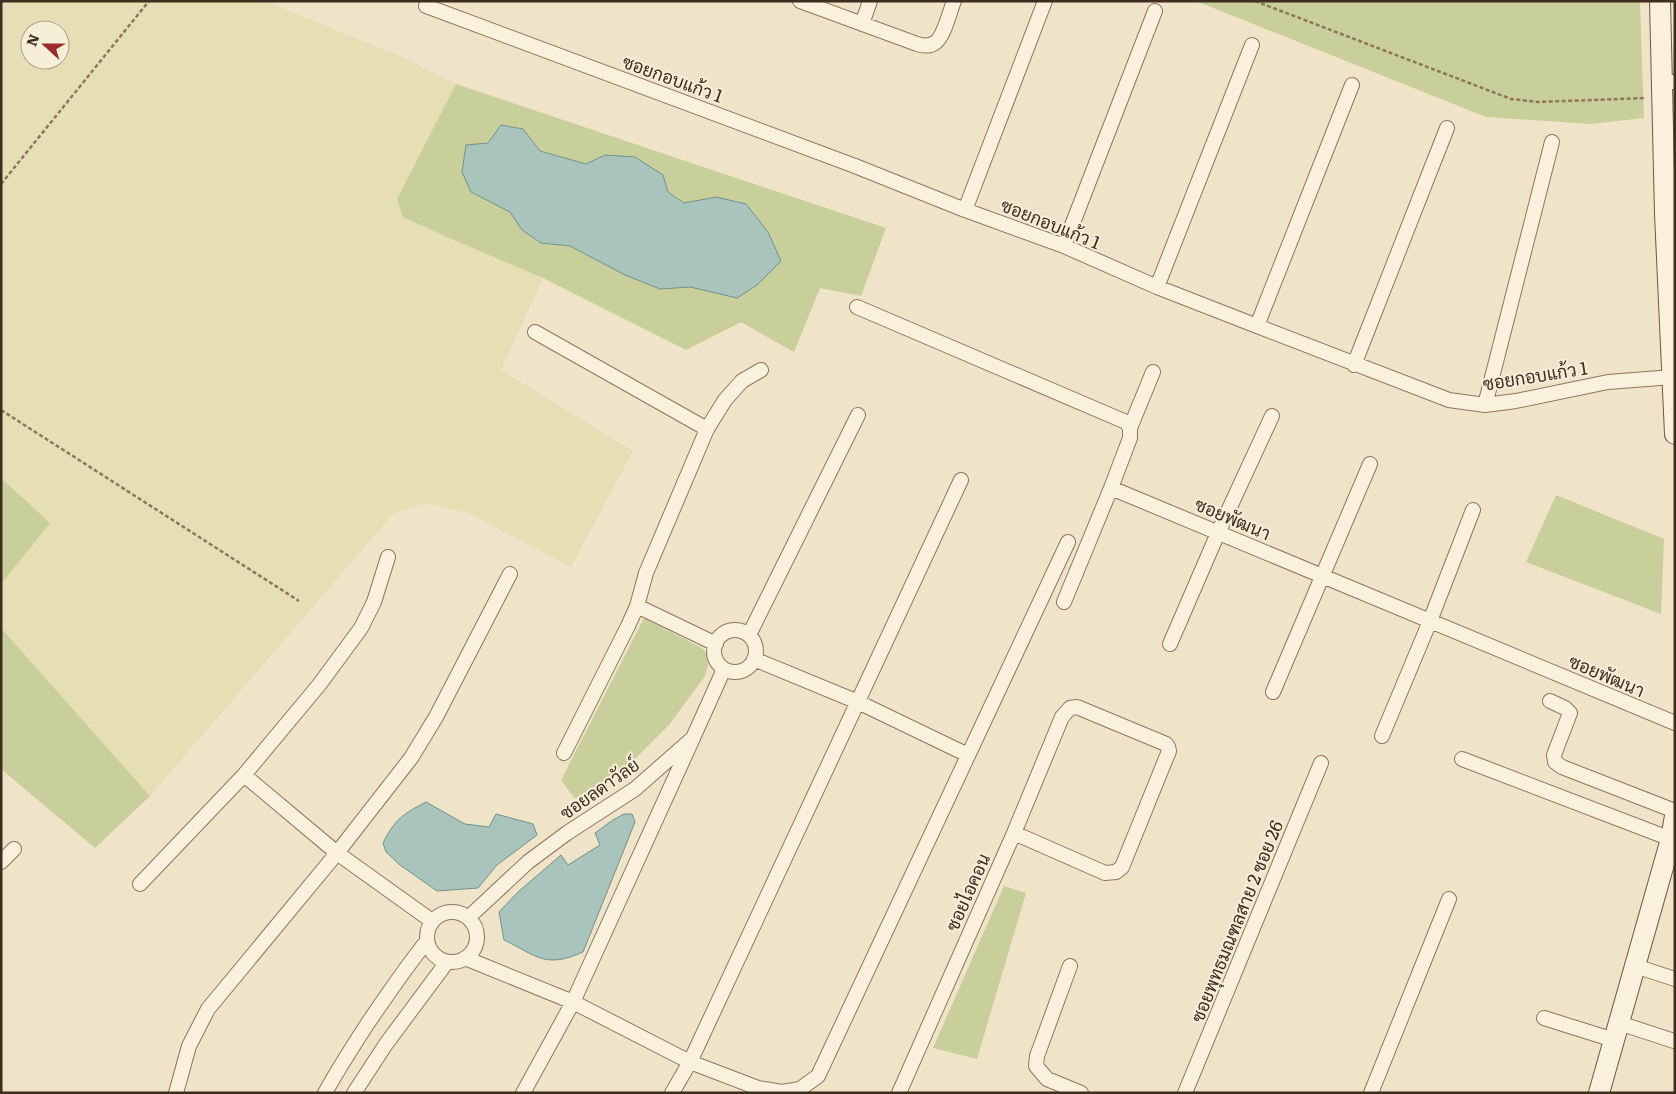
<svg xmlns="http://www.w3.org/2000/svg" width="1676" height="1094" viewBox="0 0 1676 1094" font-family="Literata,Sarabun,serif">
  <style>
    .farmland { fill: #e6deb5; fill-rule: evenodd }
    .green { fill: #c9cf9b; fill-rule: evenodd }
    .water { fill: #a9c4bc; stroke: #6f938a }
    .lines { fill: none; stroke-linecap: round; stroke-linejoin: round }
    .street-casing { stroke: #8d765c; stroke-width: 16 }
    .secondary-casing { stroke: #6f573f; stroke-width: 22 }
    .path { stroke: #8d765c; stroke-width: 2.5; stroke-dasharray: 4 2.5; stroke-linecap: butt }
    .street { stroke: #faf1dc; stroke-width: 14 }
    .secondary { stroke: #faf1dc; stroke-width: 20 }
    .labels { text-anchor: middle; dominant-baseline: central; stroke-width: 4; stroke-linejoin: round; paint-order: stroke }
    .street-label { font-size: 18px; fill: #3d2e20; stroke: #f7eed8 }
  </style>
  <rect width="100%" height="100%" fill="#f0e4c8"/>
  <!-- farmland -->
  <path class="farmland" d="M1,1H265L405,58L456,84L398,198L403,217L447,237L543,278L501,370L633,451L571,567L468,513L426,503L393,514L150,796L1,628V584L49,523L1,478ZM30,30H60V60H30Z"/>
  <!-- green -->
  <path class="green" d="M1196,1H1640L1644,118L1591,124L1486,117Z
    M456,84L886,228L861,296L820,288L794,352L741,322L686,350L543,278L447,237L403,217L397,199ZM523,129L540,151L586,164L605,155L663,175L668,192L684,203L716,197L737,298L690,287L660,289L625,275L570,246L541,243L522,230L510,212L471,192L466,145L488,143Z
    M1,478L50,523L1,584Z
    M1556,495L1664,539L1661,614L1526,562Z
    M644,618L702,648L710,658L705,676L669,725L634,760L613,775L575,799L561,780Z
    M1,628L150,796L95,848L1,769Z
    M1004,886L1026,893L977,1059L933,1048Z"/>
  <!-- water -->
  <path class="water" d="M501,125L523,129L540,151L586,164L605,155L635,157L663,175L668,192L684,203L716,197L746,204L768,232L781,261L757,285L737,298L690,287L660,289L625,275L570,246L541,243L522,230L510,212L471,192L462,172L466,145L488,143Z
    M426,802L465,824L489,827L496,814L533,824L537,835L497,865L478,888L437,891L400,865L386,852L383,843C395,819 403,814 426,802Z
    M624,814H632L635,822L583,952C545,969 537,956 504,940L499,912L518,892L561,855L568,865L600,845L595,833L613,820Z"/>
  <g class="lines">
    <defs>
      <path id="street" d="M800,1L917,44C923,46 930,47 936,42C944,36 950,11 954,1
        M426,6L855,166L965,210L1064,246L1157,287L1257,326L1449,400L1485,405L1516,401L1608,382L1673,377
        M862,24L870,1
        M1662,82H1675
        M965,210L1045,1
        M1064,246L1155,11
        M1157,287L1252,45
        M857,307L1126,422L1130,428V438L1111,488L1675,723
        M1257,326L1352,85
        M535,332L707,429
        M1354,365L1447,128
        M1485,405L1552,142
        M1130,428L1153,372
        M1064,602L1111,488
        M637,606L716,644
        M714 651a21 21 0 1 1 42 0a21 21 0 1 1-42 0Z
        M749,635L858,415
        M1170,644L1218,533L1272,416
        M754,659L858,702L968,755
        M1273,692L1370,464
        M1550,701L1565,708L1570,713L1554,755L1555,762L1562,767L1675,811
        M1382,736L1430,621L1473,510
        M564,753L628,626L637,606L646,573L707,429L725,400L742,381L761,370
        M1462,759L1671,839
        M244,775L337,853L432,921
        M1,862L14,849
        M140,884L244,775L319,685L361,628L374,602L388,557
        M427 937a25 25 0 1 1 50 0a25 25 0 1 1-50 0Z
        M469,917L528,862L567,833L635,789L693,738L724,669
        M465,958L573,1002L690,1062L758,1088L782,1092L800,1089L818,1076L1068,542
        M1070,966L1037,1056L1036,1066L1047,1079L1081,1093
        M1635,966L1675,979
        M1544,1018L1614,1040
        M1619,1023L1674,1041
        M176,1093L189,1046L208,1009L337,853L411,758L436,717L510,574
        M325,1093C338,1069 353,1046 368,1023C387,995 406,967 427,941
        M354,1093L386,1044L447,962
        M523,1093L573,1002L693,738
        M672,1093L690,1062L961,480
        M899,1093L1014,833L1062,717L1070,708L1077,707L1166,744L1168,747L1169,751L1122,867L1116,872L1105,873L1014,833
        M1185,1093L1321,763
        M1371,1093L1449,899"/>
      <path id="secondary" d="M1660,1L1665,214L1675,434
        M1599,1093L1671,839L1675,816"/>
    </defs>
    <!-- street casing -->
    <use href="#street" class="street-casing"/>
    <!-- secondary casing -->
    <use href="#secondary" class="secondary-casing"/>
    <!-- path -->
    <path class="path" d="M1255,1L1511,99L1538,102L1645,98
      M1,184L149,1
      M1,410L299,601"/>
    <!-- street -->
    <use href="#street" class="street"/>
    <!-- secondary -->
    <use href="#secondary" class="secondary"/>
  </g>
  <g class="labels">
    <!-- street labels -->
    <g class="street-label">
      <text transform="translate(673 78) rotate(20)">ซอยกอบแก้ว 1</text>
      <text transform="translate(1051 223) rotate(22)">ซอยกอบแก้ว 1</text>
      <text transform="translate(1535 375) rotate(-9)">ซอยกอบแก้ว 1</text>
      <text transform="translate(1233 518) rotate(23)">ซอยพัฒนา</text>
      <text transform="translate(1607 675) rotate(23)">ซอยพัฒนา</text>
      <text transform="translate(599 788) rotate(-35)">ซอยลดาวัลย์</text>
      <text transform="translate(967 892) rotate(-66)">ซอยไอคอน</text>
      <text transform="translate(1236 921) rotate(-68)">ซอยพุทธมณฑลสาย 2 ซอย 26</text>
    </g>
  </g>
  <!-- border -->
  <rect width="1676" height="1094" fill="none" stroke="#3d2e20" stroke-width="5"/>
  <!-- north arrow -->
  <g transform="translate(45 45) rotate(291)"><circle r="24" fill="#f7eed8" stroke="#ada18e"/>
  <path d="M0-4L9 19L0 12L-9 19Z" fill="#9e2a2b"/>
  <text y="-8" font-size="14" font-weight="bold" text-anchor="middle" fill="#3d2e20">N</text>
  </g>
</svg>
